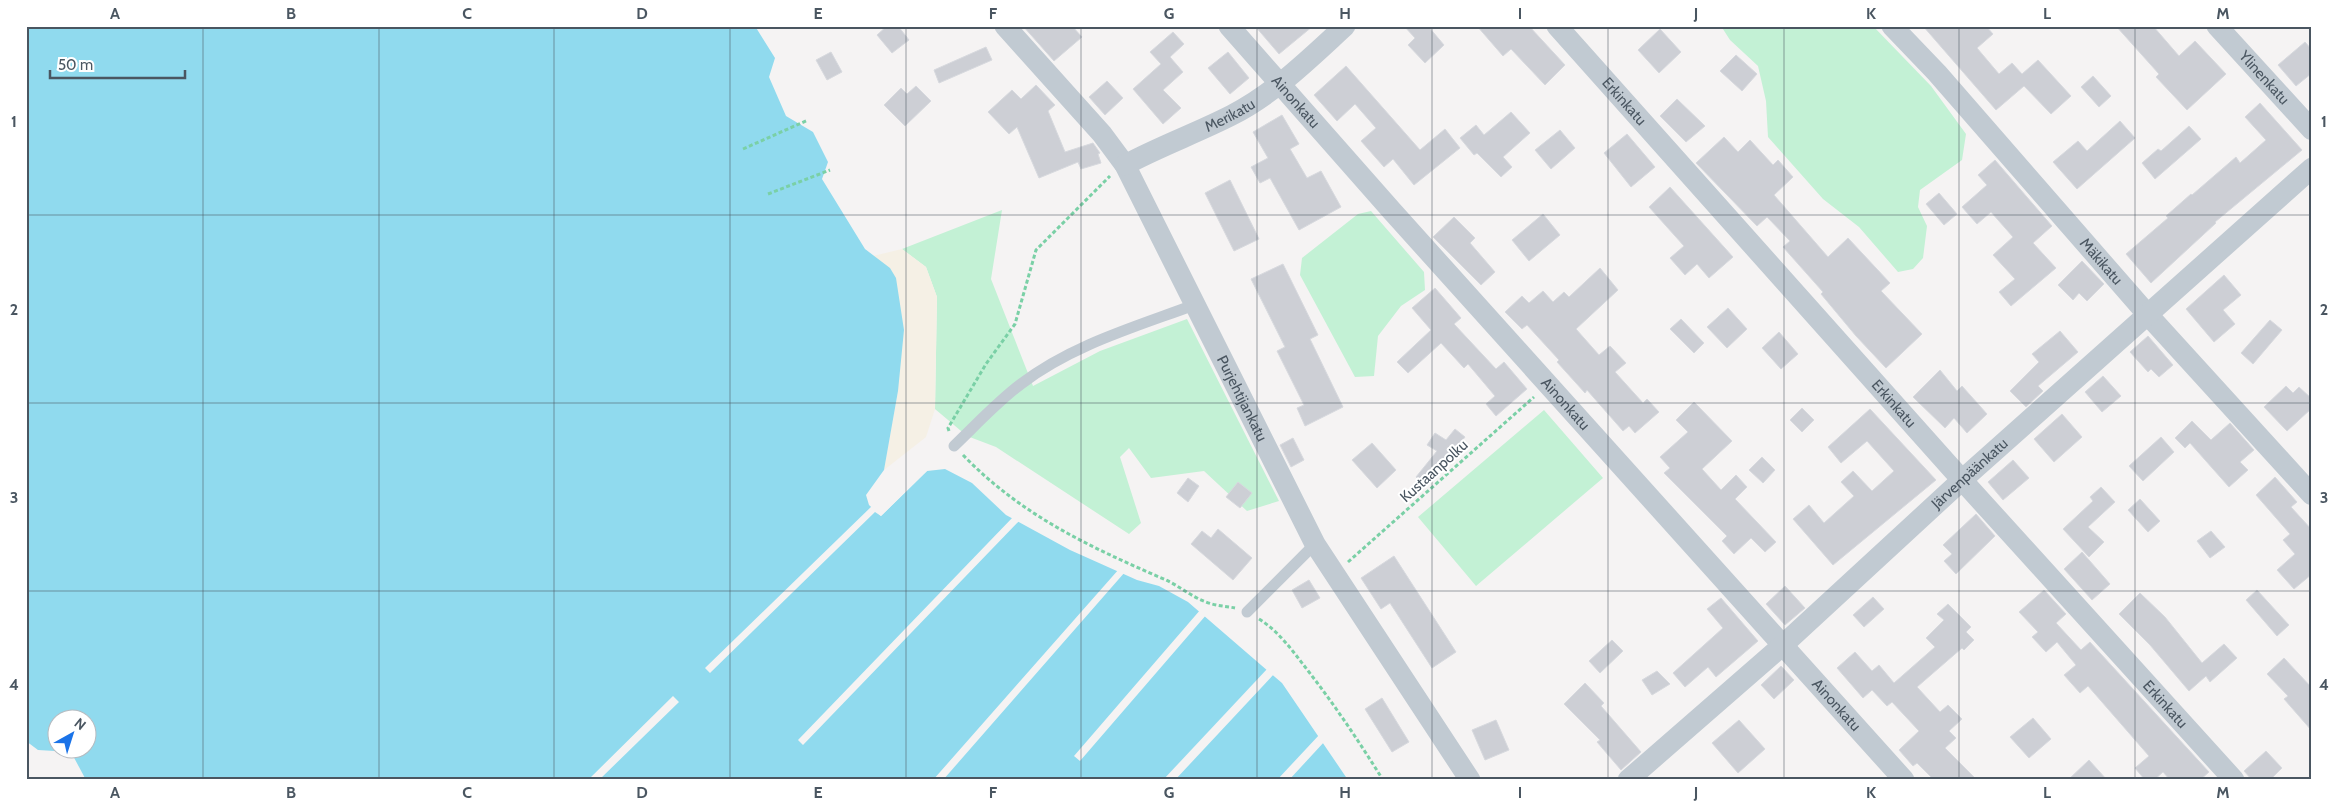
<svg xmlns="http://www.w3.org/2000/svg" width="2338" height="806" viewBox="0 0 2338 806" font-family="Cabin,sans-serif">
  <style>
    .green { fill: #c3f1d5 }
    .sand { fill: #f5f0e5 }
    .water { fill: #90daee; fill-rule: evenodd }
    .pier { fill: #f5f3f3 }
    .building { fill: #cdcfd5; stroke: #d7d9de }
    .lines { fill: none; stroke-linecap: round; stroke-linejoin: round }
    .path { stroke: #7ad0a6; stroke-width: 3; stroke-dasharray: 4 2.5; stroke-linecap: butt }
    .lane { stroke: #c1cad2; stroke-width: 11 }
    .street { stroke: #c1cad2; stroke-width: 21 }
    .grid { fill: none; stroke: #4a5661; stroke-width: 1; stroke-opacity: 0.55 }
    .labels { text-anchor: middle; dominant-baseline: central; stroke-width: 4; stroke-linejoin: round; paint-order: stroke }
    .street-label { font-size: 15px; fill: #4a5661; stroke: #fff }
    .neatline { fill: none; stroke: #4a5661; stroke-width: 2 }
    .grid-label { font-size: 16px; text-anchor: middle; font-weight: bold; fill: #4a5661 }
  </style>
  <rect width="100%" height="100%" fill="#f5f3f3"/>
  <!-- green -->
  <path class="green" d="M1721,26H1873L1931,86L1966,134L1962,160L1920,190L1918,207L1927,226L1923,258L1913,269L1898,272L1859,227L1823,199L1768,137L1766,101L1758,66L1730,40Z
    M1002,210L991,279L1033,386L1100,351L1187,319L1279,501L1247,511L1204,471L1151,478L1129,448L1120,457L1141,523L1129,534L996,447L967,436L935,409L937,297L926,267L902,249Z
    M1371,211L1424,272L1425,290L1401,306L1378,336L1374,376L1355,377L1300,275L1302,258L1358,214Z
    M1544,410L1603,478L1476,586L1418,517Z"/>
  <!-- sand -->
  <path class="sand" d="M902,249L926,267L937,297L935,409L926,437L884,470L898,391L873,256Z"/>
  <!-- water -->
  <path class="water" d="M26,26H755L775,58L769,77L786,116L813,132L828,162L822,179L865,249L890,268L896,278L904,330L898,391L884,470L866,495L869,505L881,516L927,471L945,469L972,483L1006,515L1070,550L1137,580L1159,586L1188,602L1282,683L1348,780H86L71,752L38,750L26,741ZM58,718H88V748H58Z"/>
  <!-- pier -->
  <path class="pier" d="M926,469L927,471L881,516L875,512L710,673L705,668L873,505L881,513Z
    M1014,516L1020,520L803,745L798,740Z
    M1119,569L1125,572L943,780H933Z
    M1201,609L1207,614L1080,761L1074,756Z
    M1268,668L1275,673L1175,780H1163Z
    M673,696L679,702L599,780H588Z
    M1320,734L1325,741L1289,780H1277Z"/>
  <!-- building -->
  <path class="building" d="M887,26H898L909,40L892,53L877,35Z
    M1023,26H1072L1082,37L1054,61Z
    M1255,26H1313L1279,54Z
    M1404,26H1428L1444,45L1425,63L1408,45L1415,38Z
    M1477,26H1529L1565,65L1545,85L1511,49L1503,56Z
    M1923,26H1986L1993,34L1977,48L1999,74L2012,63L2022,74L2038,60L2071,96L2051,114L2024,86L1996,110Z
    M2116,26H2153L2179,56L2195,41L2226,74L2187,110L2156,77L2159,74Z
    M1660,29L1681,52L1659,73L1638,50Z
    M1173,32L1184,44L1170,57L1183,72L1163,90L1181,108L1163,124L1133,89L1161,64L1150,52Z
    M2305,42L2312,50V73L2296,86L2278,65Z
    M986,47L992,60L939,83L934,70Z
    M831,52L842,72L827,80L816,60Z
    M1228,52L1249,78L1230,94L1208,68Z
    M1736,55L1757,74L1742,91L1720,71Z
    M1346,66L1420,150L1445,129L1460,148L1414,185L1393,159L1384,167L1361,141L1376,128L1355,104L1337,121L1314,95Z
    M2093,76L2111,96L2099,107L2081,87Z
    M1107,81L1123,98L1105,115L1089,97Z
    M1036,85L1055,105L1048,111L1065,152L1093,143L1100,153L1098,154L1101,163L1081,169L1078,162L1039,178L1017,127L1009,134L988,112L1012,90L1021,99Z
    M916,86L931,101L905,126L884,105L901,88L907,94Z
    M1677,99L1705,126L1686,142L1660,116Z
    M2260,103L2302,150L2215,222L2216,223L2151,283L2126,254L2168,218L2166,216L2191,194L2192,195L2236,157L2240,163L2266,140L2245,117Z
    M1511,112L1530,133L1503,157L1512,167L1501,177L1477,153L1474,155L1460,138L1476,125L1484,135Z
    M1282,115L1299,144L1290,149L1307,178L1321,171L1341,207L1299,230L1270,178L1260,183L1251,167L1268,158L1253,132Z
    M2120,121L2135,138L2077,189L2053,162L2078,141L2087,151Z
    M2189,126L2201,139L2155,179L2142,163L2158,149L2161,151Z
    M1560,130L1575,148L1551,169L1535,150Z
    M1627,134L1655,167L1631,187L1604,153Z
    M1724,137L1738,152L1750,140L1773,165L1778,160L1793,177L1774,195L1828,257L1848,238L1890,283L1881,291L1922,334L1886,368L1856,336L1821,294L1823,292L1783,247L1790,241L1767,217L1757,226L1696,163Z
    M1995,160L2052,226L2033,243L2056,268L2011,306L1999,292L2015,279L1993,255L2013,237L1991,212L1977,224L1962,207L1987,185L1978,175Z
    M1230,180L1259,239L1234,251L1205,193Z
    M1670,187L1733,257L1709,278L1697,264L1685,275L1670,258L1684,246L1649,207Z
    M1939,193L1957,214L1944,225L1926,204Z
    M1543,214L1560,235L1529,261L1512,240Z
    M1454,217L1475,238L1470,243L1495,272L1481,285L1433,237Z
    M2082,261L2104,284L2087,301L2079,293L2073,300L2058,285Z
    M1283,264L1318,335L1310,339L1343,407L1305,426L1297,408L1304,405L1277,351L1285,347L1251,279Z
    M1600,268L1618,290L1576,329L1599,355L1610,346L1626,363L1615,372L1643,403L1647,399L1659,412L1635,433L1629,426L1623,431L1587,390L1585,393L1557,362L1559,360L1527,325L1522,329L1505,312L1522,296L1529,303L1543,291L1553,302L1564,292L1569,297Z
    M2224,275L2241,295L2223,310L2235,324L2214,342L2186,309Z
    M1435,288L1461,318L1454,324L1496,369L1504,362L1527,389L1496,416L1486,404L1495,396L1468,364L1464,368L1441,343L1408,373L1397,362L1431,330L1412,308Z
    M1728,308L1747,329L1727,348L1707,327Z
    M1681,319L1704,343L1694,353L1670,329Z
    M2270,320L2282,330L2253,364L2241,353Z
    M2060,331L2078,352L2038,386L2043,391L2026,407L2010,391L2039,362L2032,354Z
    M1779,332L1798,354L1781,369L1762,348Z
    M2148,336L2173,365L2159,377L2151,369L2148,372L2130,352Z
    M1940,370L1957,391L1962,386L1987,414L1967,433L1954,418L1945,428L1913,397Z
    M2103,376L2121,396L2102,412L2085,392Z
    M2286,386L2293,393L2299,387L2312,399V408L2287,431L2264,407Z
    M1694,402L1732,441L1702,469L1721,490L1736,475L1747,487L1735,499L1776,542L1765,552L1751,538L1734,554L1722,541L1727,536L1664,473L1670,468L1660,457L1688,432L1676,420Z
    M1802,408L1814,420L1802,432L1790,420Z
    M1870,409L1936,480L1833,565L1793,519L1809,505L1824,523L1854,496L1841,482L1853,471L1872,491L1894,471L1867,441L1841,463L1828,447Z
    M2062,414L2082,437L2054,462L2034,439Z
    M2192,421L2211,440L2230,423L2254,450L2240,462L2248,470L2229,487L2190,443L2185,448L2175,438Z
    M1455,429L1465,437L1426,486L1416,477L1437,451L1427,445L1435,433L1446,440Z
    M2161,437L2174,452L2143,481L2129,466Z
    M1293,438L1304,460L1291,467L1280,445Z
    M1372,443L1396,470L1377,488L1352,460Z
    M1762,457L1775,470L1763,483L1749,470Z
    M2013,460L2029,478L2003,500L1988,482Z
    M2275,477L2297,502L2291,507L2312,530V574L2294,589L2277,570L2295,554L2283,540L2290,534L2256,495Z
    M1188,478L1199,486L1188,502L1177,493Z
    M1238,482L1252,493L1240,508L1226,497Z
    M2101,487L2115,502L2088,527L2104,542L2089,557L2063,529L2093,501L2090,497Z
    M2140,499L2160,521L2148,532L2128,510Z
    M1976,514L1995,536L1956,574L1944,561L1952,554L1943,545Z
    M1218,529L1252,558L1233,580L1191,544L1202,531L1211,538Z
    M2211,531L2225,547L2210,558L2197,541Z
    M2082,552L2110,584L2092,600L2064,569Z
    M1394,556L1456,652L1432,668L1390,603L1381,609L1361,578Z
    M1309,580L1320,598L1302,608L1292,590Z
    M1785,586L1805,608L1785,625L1766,604Z
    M2044,590L2066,614L2056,623L2081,650L2090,642L2209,772L2200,780H2170L2163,772L2154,780H2145L2135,768L2149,756L2088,686L2080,693L2064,675L2076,665L2057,642L2046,652L2032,637L2038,632L2019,612Z
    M2257,590L2289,625L2277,636L2246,600Z
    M2140,593L2165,617L2202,663L2224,644L2237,658L2210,682L2206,676L2189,691L2150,645L2119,614Z
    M1873,597L1884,609L1864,627L1853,615Z
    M1721,598L1758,641L1716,677L1708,667L1685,687L1673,673L1723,628L1707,609Z
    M1948,604L1971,627L1966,632L1974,640L1964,650L1962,648L1917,687L1940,712L1948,705L1962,719L1949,731L1956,738L1945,748L1977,780H1934L1917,763L1913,766L1899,750L1919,731L1892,702L1887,706L1872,690L1863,698L1837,668L1855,652L1872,671L1879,665L1894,683L1935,647L1926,638L1944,620L1937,614Z
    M1612,640L1623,651L1600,673L1589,661Z
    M2284,658L2312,688V731L2284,699L2288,696L2267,674Z
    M1781,666L1794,680L1774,699L1761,685Z
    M1657,671L1670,684L1652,695L1642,680Z
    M1585,683L1604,703L1601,706L1641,752L1621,770L1597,742L1600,740L1564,704Z
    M1382,698L1409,742L1392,752L1365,709Z
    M2033,718L2051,739L2029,758L2010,737Z
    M1496,720L1509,750L1485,760L1472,730Z
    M1739,720L1765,749L1738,773L1712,743Z
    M2266,751L2282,768L2270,780H2252L2244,771Z
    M2089,760L2107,780H2068Z"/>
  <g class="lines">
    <!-- path -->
    <path class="path" d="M743,149L808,120
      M768,194L830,170
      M949,431L948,428L986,364L1015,324L1036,250L1110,176
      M963,455C1022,516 1090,547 1166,580C1179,586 1192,597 1206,602C1216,606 1225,606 1235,608
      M1348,562L1534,397
      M1259,619C1280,632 1294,653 1309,672C1336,707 1360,743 1383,780"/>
    <!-- lane -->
    <path class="lane" d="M954,446C976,425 997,402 1021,384C1072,345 1135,327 1194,305
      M1247,612L1315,544"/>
    <!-- street -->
    <g class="street">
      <path id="s1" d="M1005,26L1102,134L1125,165L1315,544L1470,780"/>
      <path id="s2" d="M1229,26L1392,211L1904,780"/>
      <path id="s3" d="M1557,26L1962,480L2234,780"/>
      <path id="s4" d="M1892,26L1937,73L2148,315L2312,495"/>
      <path id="s5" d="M2217,26L2312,130"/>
      <path id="s6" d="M1125,165C1160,146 1197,133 1232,115C1275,93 1310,58 1345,26"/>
      <path id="s7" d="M1628,780L1783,645L1962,480L2312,168"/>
    </g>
  </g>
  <!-- grid -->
  <path class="grid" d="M203,26V780M379,26V780M554,26V780M730,26V780M906,26V780M1081,26V780M1257,26V780M1432,26V780M1608,26V780M1784,26V780M1959,26V780M2135,26V780M26,215H2312M26,403H2312M26,591H2312"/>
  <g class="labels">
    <!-- street labels -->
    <g class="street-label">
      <text stroke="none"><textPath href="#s5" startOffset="70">Ylinenkatu</textPath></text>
      <text stroke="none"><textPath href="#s2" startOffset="101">Ainonkatu</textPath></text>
      <text stroke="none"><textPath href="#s3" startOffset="101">Erkinkatu</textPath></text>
      <text stroke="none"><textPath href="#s6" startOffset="116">Merikatu</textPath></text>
      <text stroke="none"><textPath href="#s4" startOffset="315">Mäkikatu</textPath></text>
      <text stroke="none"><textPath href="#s1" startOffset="445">Purjehtijankatu</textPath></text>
      <text stroke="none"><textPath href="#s2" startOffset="506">Ainonkatu</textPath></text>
      <text stroke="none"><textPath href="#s3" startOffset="506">Erkinkatu</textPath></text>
      <text transform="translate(1434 471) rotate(-42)">Kustaanpolku</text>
      <text stroke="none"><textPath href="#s7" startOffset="459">Järvenpäänkatu</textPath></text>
      <text stroke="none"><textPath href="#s2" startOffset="911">Ainonkatu</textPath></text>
      <text stroke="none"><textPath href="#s3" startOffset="911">Erkinkatu</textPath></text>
    </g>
  </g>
  <!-- border -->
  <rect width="2338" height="806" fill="none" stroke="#ffffff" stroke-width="55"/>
  <!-- north arrow -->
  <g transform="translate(72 734) rotate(39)"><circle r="24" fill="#ffffff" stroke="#b7bbc0"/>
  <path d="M0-4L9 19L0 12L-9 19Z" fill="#1a73e8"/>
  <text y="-8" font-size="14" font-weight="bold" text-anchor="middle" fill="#4a5661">N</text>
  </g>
  <!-- scale -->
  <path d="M50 70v8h135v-8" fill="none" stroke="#4a5661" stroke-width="2.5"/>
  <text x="58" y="70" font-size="15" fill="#4a5661" stroke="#ffffff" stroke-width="4" paint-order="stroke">50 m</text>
  <rect x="28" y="28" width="2282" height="750" class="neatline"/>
  <g class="grid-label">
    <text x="115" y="19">A</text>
    <text x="291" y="19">B</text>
    <text x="467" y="19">C</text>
    <text x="642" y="19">D</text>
    <text x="818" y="19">E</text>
    <text x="993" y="19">F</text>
    <text x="1169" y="19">G</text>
    <text x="1345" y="19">H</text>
    <text x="1520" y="19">I</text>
    <text x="1696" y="19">J</text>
    <text x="1871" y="19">K</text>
    <text x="2047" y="19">L</text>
    <text x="2223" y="19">M</text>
    <text x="14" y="127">1</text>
    <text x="2324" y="127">1</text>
    <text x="14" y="315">2</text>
    <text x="2324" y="315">2</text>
    <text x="14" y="503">3</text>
    <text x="2324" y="503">3</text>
    <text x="14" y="690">4</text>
    <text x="2324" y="690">4</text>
    <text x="115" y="798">A</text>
    <text x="291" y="798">B</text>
    <text x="467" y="798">C</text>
    <text x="642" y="798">D</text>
    <text x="818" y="798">E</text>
    <text x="993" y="798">F</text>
    <text x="1169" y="798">G</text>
    <text x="1345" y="798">H</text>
    <text x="1520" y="798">I</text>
    <text x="1696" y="798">J</text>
    <text x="1871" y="798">K</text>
    <text x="2047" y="798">L</text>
    <text x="2223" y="798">M</text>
  </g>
</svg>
